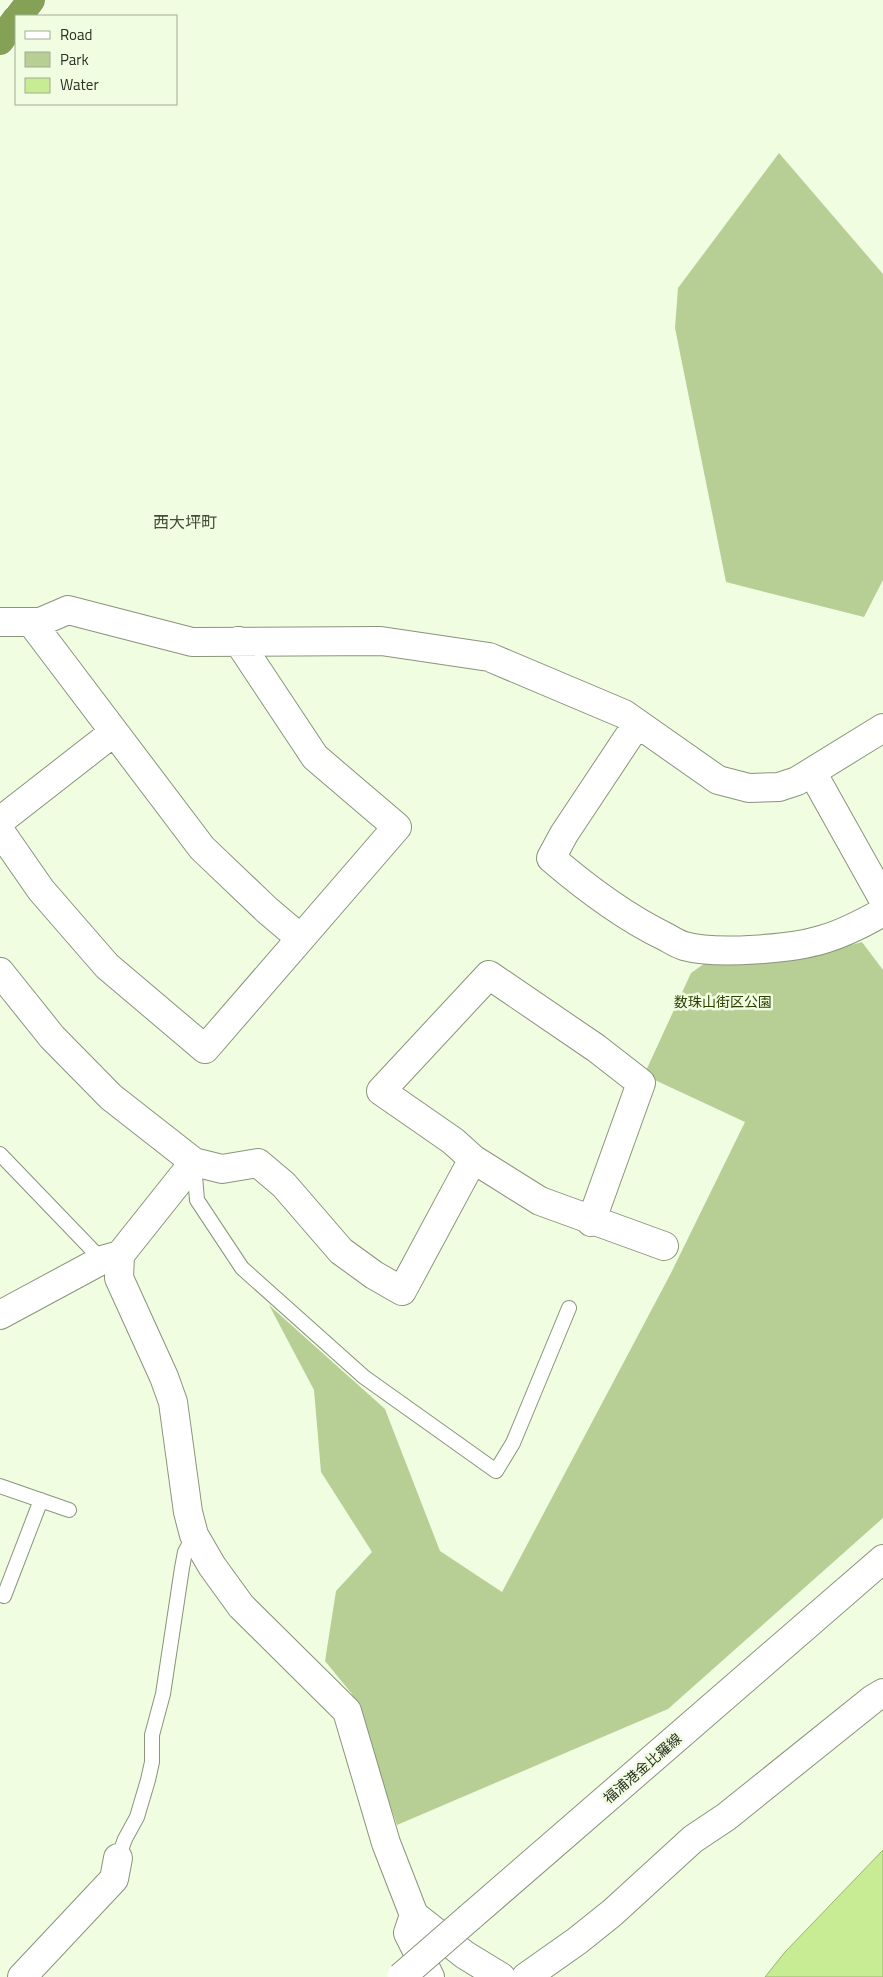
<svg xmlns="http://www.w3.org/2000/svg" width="883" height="1977" viewBox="0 0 883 1977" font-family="'Titillium Web','Noto Sans JP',sans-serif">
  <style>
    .green { fill: #b7cf95 }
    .water { fill: #c8ec93; stroke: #99b472 }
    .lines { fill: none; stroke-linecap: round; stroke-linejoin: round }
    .lane-casing { stroke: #89947b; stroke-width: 16 }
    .street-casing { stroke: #89947b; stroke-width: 30 }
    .secondary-casing { stroke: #89947b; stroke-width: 30 }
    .highway-casing { stroke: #fff; stroke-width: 30 }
    .lane { stroke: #fff; stroke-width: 14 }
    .street { stroke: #fff; stroke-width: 28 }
    .secondary { stroke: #fff; stroke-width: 28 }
    .highway { stroke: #84a155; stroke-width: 28 }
    .secondary-bridge-casing { stroke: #89947b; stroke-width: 30; stroke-linecap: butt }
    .secondary-bridge { stroke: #fff; stroke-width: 28 }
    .labels { text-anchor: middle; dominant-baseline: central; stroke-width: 5; stroke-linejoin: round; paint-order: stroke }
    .park-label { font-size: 14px; fill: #2d4000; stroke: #f1fde1 }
    .street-label { font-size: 14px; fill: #2b3025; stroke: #f1fde1 }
    .quarter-label { font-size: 16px; fill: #444e37; stroke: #f1fde1 }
  </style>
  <rect width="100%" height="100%" fill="#f1fde1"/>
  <!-- green -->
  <path class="green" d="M779,153L883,274V580L864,617L726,582L675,328L678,288Z
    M862,942L883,970V1518L668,1709L397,1825L352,1694L325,1661L336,1591L372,1552L321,1472L314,1390L269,1305L385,1409L440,1551L502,1592L671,1273L745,1122L644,1075L691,973L711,959L767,961L802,958Z"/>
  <!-- water -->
  <path class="water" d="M883,1850V1977H765L785,1952Z"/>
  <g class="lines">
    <defs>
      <path id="lane" d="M0,1154L102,1260
        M194,1164L197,1200L242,1268L364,1377L496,1471L513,1443L569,1308
        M0,1486L69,1510
        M4,1596L41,1500
        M118,1858L125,1839L137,1817L148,1780L152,1762V1735L163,1694L182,1568L185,1552L194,1535"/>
      <path id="street" d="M0,622H40L68,610L192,642L381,641L489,657L624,714L718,780L749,788L779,787L797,781L883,728
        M31,622L202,848L267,910L300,938
        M637,724L564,834L551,858C586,888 623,916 664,936C670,939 677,944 684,946C716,955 793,949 824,939C845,933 865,922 883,912
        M812,772L883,899
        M0,821L114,732
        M0,831L41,890L107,966L205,1049L397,827L315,757L238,641
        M0,972L52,1037L111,1097L194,1162L120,1255L102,1260L0,1315
        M473,1159L540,1201L664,1246
        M194,1162L222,1169L258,1163L284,1185L341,1251L374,1275L402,1291L473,1159L453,1141L381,1091L489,975L596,1048L641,1083L591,1222
        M120,1255L119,1278L164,1377L173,1402L188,1512L194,1535L212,1566L241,1606L347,1711L386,1843L414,1915L465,1955L501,1977
        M414,1915L408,1933L430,1977
        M22,1977L114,1879L118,1858
        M526,1977L577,1941L612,1913L693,1839L726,1817L873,1699L883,1693"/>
      <path id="secondary" d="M470,1917L883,1559"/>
      <path id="highway" d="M19,16L31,0
        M0,41L16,19"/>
    </defs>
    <!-- lane casing -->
    <use href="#lane" class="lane-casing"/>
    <!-- street casing -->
    <use href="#street" class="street-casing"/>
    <!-- secondary casing -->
    <use href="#secondary" class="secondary-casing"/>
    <!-- highway casing -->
    <use href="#highway" class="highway-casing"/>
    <!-- lane -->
    <use href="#lane" class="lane"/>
    <!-- street -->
    <use href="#street" class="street"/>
    <!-- secondary -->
    <use href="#secondary" class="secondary"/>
    <!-- highway -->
    <use href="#highway" class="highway"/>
    <defs>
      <path id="secondary-bridge" d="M401,1977L470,1917"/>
    </defs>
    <!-- secondary-bridge casing -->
    <use href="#secondary-bridge" class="secondary-bridge-casing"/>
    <!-- secondary-bridge -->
    <use href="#secondary-bridge" class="secondary-bridge"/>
  </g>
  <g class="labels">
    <!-- park labels -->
    <g class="park-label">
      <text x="723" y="1001">数珠山街区公園</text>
    </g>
    <!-- street labels -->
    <g class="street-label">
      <text transform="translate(642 1768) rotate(-41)">福浦港金比羅線</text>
    </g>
    <!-- quarter labels -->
    <g class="quarter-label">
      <text x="185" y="522">西大坪町</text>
    </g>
  </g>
  <!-- legend -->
  <rect x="15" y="15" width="162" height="90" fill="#f1fde1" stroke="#a2ab96"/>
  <rect x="25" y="31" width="25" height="8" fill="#ffffff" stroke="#a2ab96"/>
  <text x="60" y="40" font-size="15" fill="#2b3025">Road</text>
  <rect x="25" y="52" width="25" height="15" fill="#b7cf95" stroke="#a2ab96"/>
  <text x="60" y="65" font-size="15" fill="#2b3025">Park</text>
  <rect x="25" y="78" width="25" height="15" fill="#c8ec93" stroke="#a2ab96"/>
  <text x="60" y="90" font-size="15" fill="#2b3025">Water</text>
</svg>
